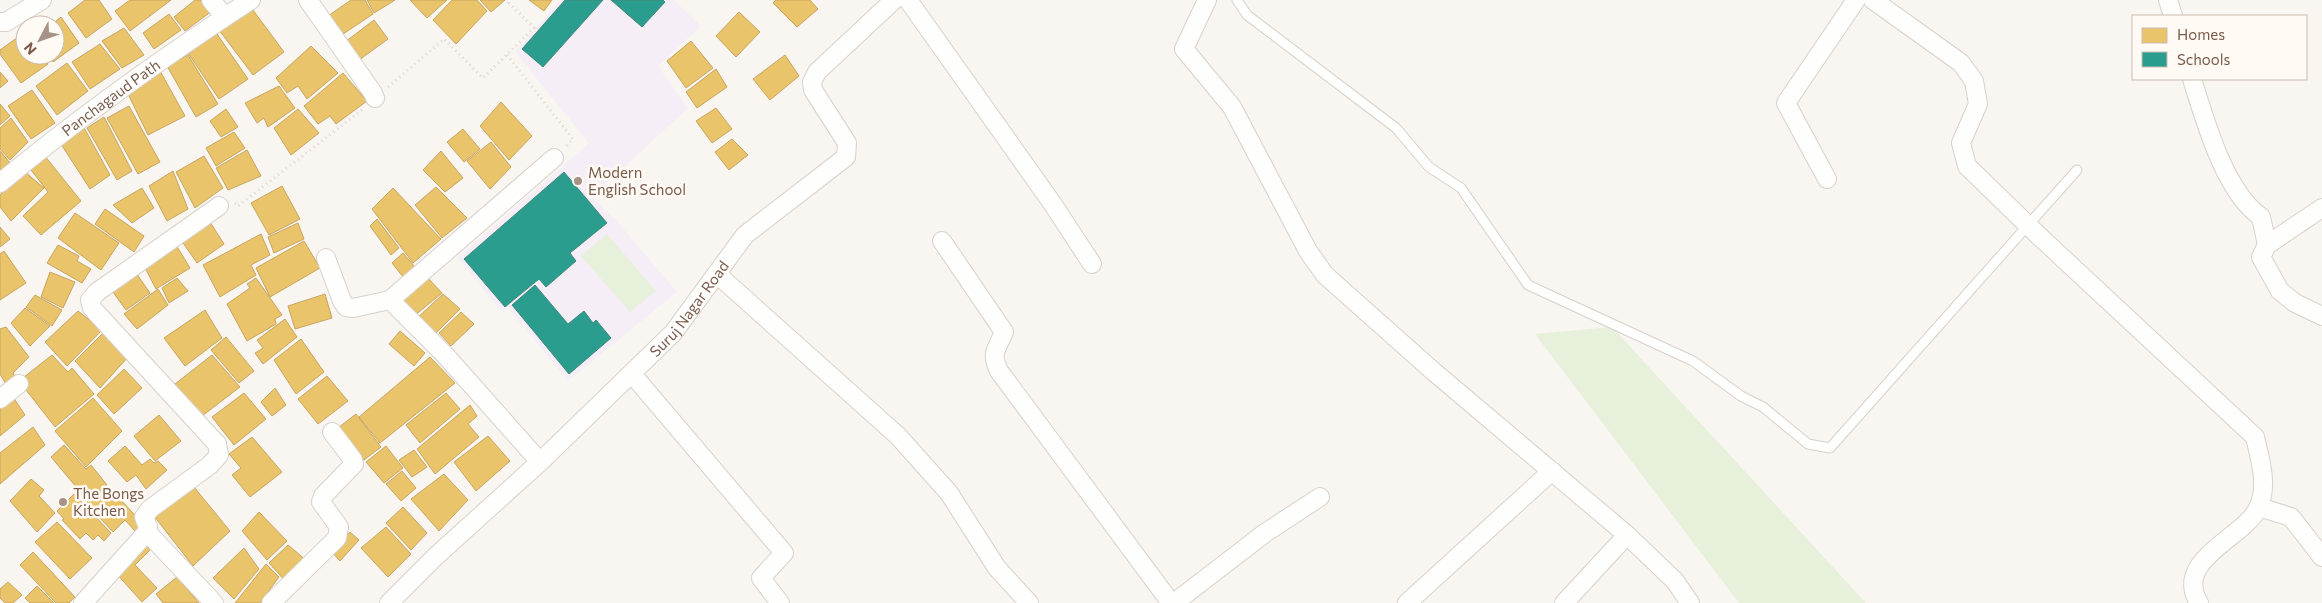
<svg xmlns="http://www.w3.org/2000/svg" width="2322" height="603" viewBox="0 0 2322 603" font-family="Commissioner,sans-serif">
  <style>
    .education { fill: #f6eef6 }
    .green { fill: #e7f0db }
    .homes { fill: #e9c46a; stroke: #c8a561 }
    .schools { fill: #2a9d8f; stroke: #428a7b }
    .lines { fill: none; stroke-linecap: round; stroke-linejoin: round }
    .service-casing { stroke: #d7d1cb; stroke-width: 11 }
    .minor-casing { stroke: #d7d1cb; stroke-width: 20 }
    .path { stroke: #dcd5d0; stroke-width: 3; stroke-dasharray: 1 4; stroke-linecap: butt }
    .service { stroke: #fefefd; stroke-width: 9 }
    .minor { stroke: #fefefd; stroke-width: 18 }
    .poi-dot { fill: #a69286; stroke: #fffaf3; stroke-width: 2 }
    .labels { text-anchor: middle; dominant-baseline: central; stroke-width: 5; stroke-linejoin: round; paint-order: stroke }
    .street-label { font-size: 15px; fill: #7a5c4d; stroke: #fffaf3 }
    .poi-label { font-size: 15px; fill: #7a5c4d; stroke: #fffaf3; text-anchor: start }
  </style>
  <rect width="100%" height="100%" fill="#f9f5f0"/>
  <!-- education -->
  <path class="education" d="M560,0H674L701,26L658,66L688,108L592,197L616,220L677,292L568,381L508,308L502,313L458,258L589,143L515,52Z"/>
  <!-- green -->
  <path class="green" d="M607,234L656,291L630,312L581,256Z
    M1612,327L1866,603H1739L1535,334Z"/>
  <!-- homes -->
  <path class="homes" d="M85,0H99L112,19L86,38L68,13Z
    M130,0H171L130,31L115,11Z
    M195,0H204L212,11L185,31L174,17Z
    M351,0H365L373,14L340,36L328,16Z
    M367,0H395L374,13Z
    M410,0H447L427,18Z
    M452,0H477L487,11L456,44L433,20Z
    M480,0H505L491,12Z
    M529,0H552L544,11Z
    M776,0H810L818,9L797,27L773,3Z
    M250,6L284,52L253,75L219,30Z
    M739,12L760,32L736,57L716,36Z
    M169,14L181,30L154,49L143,33Z
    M61,17L79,43L53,62L48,55H55V25H51Z
    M374,20L388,39L359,60L345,42Z
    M124,28L144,55L122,68L102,41Z
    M25,32V55H41L48,64L21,83L0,54V50Z
    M217,34L248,79L219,99L188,53Z
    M691,41L713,68L686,88L667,61Z
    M100,44L120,69L90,89L72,62Z
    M311,46L338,73L307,99L298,86L287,93L276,78Z
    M188,55L218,104L196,117L167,66Z
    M785,55L799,76L770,100L753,79Z
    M67,63L88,91L57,115L36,86Z
    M159,69L185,116L148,135L127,92Z
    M716,69L727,87L697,108L686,92Z
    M0,72L8,81L0,88Z
    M343,73L367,101L336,124L330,116L318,124L304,106Z
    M279,86L295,108L268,127L264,118L257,123L245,103Z
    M32,90L55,123L31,139L8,106Z
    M501,102L532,136L509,160L480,126Z
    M0,104L10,116L0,125Z
    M129,106L160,162L138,174L107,118Z
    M716,108L732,129L712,143L696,121Z
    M226,109L238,127L221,137L210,121Z
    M298,109L319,133L291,155L274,128Z
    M104,117L132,171L117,180L87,128Z
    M11,118L28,142L10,160L0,149V128Z
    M83,126L110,175L90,189L59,141Z
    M463,129L480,149L464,162L447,142Z
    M234,132L245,148L216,166L206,148Z
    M732,139L748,155L729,170L715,152Z
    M491,142L511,167L490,189L467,161Z
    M247,150L261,176L228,190L216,168Z
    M0,151L11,164L0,173Z
    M441,151L463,178L445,192L423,170Z
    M44,155L81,201L41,235L23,216L48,192L28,166Z
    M204,156L223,188L195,208L176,172Z
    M24,171L44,188L11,221L0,207V195Z
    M173,171L188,209L167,221L149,186Z
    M282,186L300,219L269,235L251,203Z
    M436,187L467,218L442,238L415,205Z
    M142,188L154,208L132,223L113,205Z
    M393,188L441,239L413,263L372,209Z
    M105,209L144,236L134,252L95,224Z
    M75,213L119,243L101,270L58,238Z
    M208,219L224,244L197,263L179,237Z
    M377,219L399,248L391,255L370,226Z
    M298,223L304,239L274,253L268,237Z
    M0,227L10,239L0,247Z
    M261,234L270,255L251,265L256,275L220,297L203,265Z
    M173,240L190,268L156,289L142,262Z
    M304,241L320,268L270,297L256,268Z
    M58,245L79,256L77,261L91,269L82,283L47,263Z
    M4,251L26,283L0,300V254Z
    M403,253L415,267L403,277L392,263Z
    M134,270L150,293L126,310L110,288Z
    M50,272L75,282L63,308L41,297Z
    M426,276L442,293L414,316L400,297Z
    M177,278L188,291L169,303L162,288Z
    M256,278L282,315L275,319L276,324L247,341L227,304L250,288L247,284Z
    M158,289L168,305L137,329L124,314Z
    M325,294L332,318L295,329L288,306Z
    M443,294L460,309L434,335L415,320Z
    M35,295L62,310L52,326L26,307Z
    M25,308L50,326L30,346L11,323Z
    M205,310L222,338L185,366L164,338Z
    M78,311L102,330L67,366L45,342Z
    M461,312L474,324L451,346L439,333Z
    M285,319L297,337L263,364L255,353L263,348L257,340Z
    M6,327L29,357L13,373L17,380L7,386L0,374V329Z
    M400,331L425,353L414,366L389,344Z
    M104,332L129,356L100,388L75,361Z
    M226,337L254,371L239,383L211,350Z
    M301,339L324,372L296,394L274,360Z
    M52,355L68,372L72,368L94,394L55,427L19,381Z
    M212,355L240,387L202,416L175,384Z
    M430,357L455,383L380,443L359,417Z
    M124,369L142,388L114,414L97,395Z
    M327,376L348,401L318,424L298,399Z
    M275,388L286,405L272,416L261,402Z
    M244,393L266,419L234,445L212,417Z
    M446,393L460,409L420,443L406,425Z
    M11,394L25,415L0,436V403Z
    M93,398L122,431L86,467L55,431Z
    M470,405L477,416L468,424L479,437L435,474L417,449Z
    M356,414L381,447L364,460L338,428Z
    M159,415L181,441L155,461L134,436Z
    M33,427L45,445L0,484V453Z
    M488,436L510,461L476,491L454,462Z
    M252,437L282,472L250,497L232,475L241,468L229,454Z
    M64,445L86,469L91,465L107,485L88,501L51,457Z
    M125,446L142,465L150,459L154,463L158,461L167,470L146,489L136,475L127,482L108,461Z
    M386,446L403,468L384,483L366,462Z
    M414,450L427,467L412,477L399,460Z
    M402,471L416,488L401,501L386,484Z
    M444,474L468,500L439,531L411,499Z
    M31,479L44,490L39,496L55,513L37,532L10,501Z
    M108,486L144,525L136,532L125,520L113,532L86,503Z
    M194,487L230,531L193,566L154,516Z
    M74,494L111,533L104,541L98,535L93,540L86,533L80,539L62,520L64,519L57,511Z
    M403,507L427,533L411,550L386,523Z
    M259,512L287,541L267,560L242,531Z
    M57,522L92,558L70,579L35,542Z
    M386,527L411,554L388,577L361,548Z
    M350,532L359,540L340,561L330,550Z
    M144,540L151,549L135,565L157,588L142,602L114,571Z
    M288,545L307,561L287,583L269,563Z
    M244,548L259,569L234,599L213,578Z
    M33,552L75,597L69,603H56L20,565Z
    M266,564L279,577L260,603H235Z
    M177,577L199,603H163L156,594Z
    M8,582L22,595L13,603H5L0,598V589Z
    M37,586L54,603H30L25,598Z"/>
  <!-- schools -->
  <path class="schools" d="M565,0H603L543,67L522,49Z
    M611,0H663L665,2L642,27Z
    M564,172L607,223L570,253L576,261L546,287L539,279L505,307L464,259Z
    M535,285L568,324L584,311L593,323L596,320L611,338L569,374L512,305Z"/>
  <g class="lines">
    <defs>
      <path id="service" d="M1237,0L1247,15L1396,128L1429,167L1461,188L1528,285L1693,361L1741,396L1763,407L1808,444L1830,448L2077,170"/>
      <g id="minor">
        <path d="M308,0L373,93L375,98"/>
        <path d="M908,0L1052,203L1092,264"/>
        <path d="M1207,0L1184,49L1232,107L1308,251L1325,275L1433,371L1627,535L1675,581L1690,603"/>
        <path d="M1873,0L1961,63L1974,81L1978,104L1961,143L1967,166L2039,236L2255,437C2260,459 2268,484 2259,506C2247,537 2172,559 2199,603"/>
        <path d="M2168,0L2173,16"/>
        <path d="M225,17L251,0"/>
        <path d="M0,22H6L42,0"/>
        <path d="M2192,79C2205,120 2224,191 2261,217L2267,245"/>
        <path d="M1827,179L1786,103L1856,0"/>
        <path id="s1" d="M0,183C72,123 147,69 225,17L211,0"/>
        <path d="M2322,208L2267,245L2261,257L2280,291L2295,303L2322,316"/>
        <path d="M942,241L1004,332C997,349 990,353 999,371L1171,603"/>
        <path d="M326,258L342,301L346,307L353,308L390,300"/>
        <path d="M718,275L898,436L949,493L997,568L1029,603"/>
        <path d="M632,374L784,553L761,578L780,603"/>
        <path d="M0,399L19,384"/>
        <path d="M540,462L446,356L390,300L554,158"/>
        <path d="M2259,507L2291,517L2322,557"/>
        <path d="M147,532L148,527L144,517L150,509L210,465L219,455L217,444L92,308L90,300L97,292L219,206"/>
        <path d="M83,603L147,532L214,603"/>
        <path d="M271,603L337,538L339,527L321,502L323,496L354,464L353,460L332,432"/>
        <path id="s2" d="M389,603L436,556L540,462L673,333L745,235L846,157L847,143L813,90L812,82L817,72L894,0"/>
        <path d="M1174,603L1265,533L1320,497"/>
        <path d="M1407,603L1552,471"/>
        <path d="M1564,603L1627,535"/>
      </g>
    </defs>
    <!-- service casing -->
    <use href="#service" class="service-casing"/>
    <!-- minor casing -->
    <use href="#minor" class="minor-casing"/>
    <!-- path -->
    <path class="path" d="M507,55L573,139L565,148
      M388,87L444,39L483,78L534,28L509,3L512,0
      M235,203L238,206L363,109"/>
    <!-- service -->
    <use href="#service" class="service"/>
    <!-- minor -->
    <use href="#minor" class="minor"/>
  </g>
  <!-- markers -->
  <g class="poi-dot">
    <circle cx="578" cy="181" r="5"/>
    <circle cx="63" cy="502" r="5"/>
  </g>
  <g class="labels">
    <!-- street labels -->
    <g class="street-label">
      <text stroke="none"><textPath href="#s1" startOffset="140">Panchagaud Path</textPath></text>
      <text stroke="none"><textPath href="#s2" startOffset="421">Suruj Nagar Road</textPath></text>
    </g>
    <!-- poi labels -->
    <g class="poi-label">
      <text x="588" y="172">Modern<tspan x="588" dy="17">English School</tspan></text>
      <text x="73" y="493">The Bongs<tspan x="73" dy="17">Kitchen</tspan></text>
    </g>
  </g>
  <!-- legend -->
  <rect x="2132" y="15" width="175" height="65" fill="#fffaf3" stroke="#cabbb1"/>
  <rect x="2142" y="28" width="25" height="15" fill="#e9c46a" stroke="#cabbb1"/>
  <text x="2177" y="40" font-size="15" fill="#7a5c4d">Homes</text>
  <rect x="2142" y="52" width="25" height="15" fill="#2a9d8f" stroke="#cabbb1"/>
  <text x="2177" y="65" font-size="15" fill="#7a5c4d">Schools</text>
  <!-- north arrow -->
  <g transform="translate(40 40) rotate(229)"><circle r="24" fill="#fffaf3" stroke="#cabbb1"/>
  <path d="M0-4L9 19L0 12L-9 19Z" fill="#a69286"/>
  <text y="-8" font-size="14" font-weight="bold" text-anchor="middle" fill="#7a5c4d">N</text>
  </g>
</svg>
